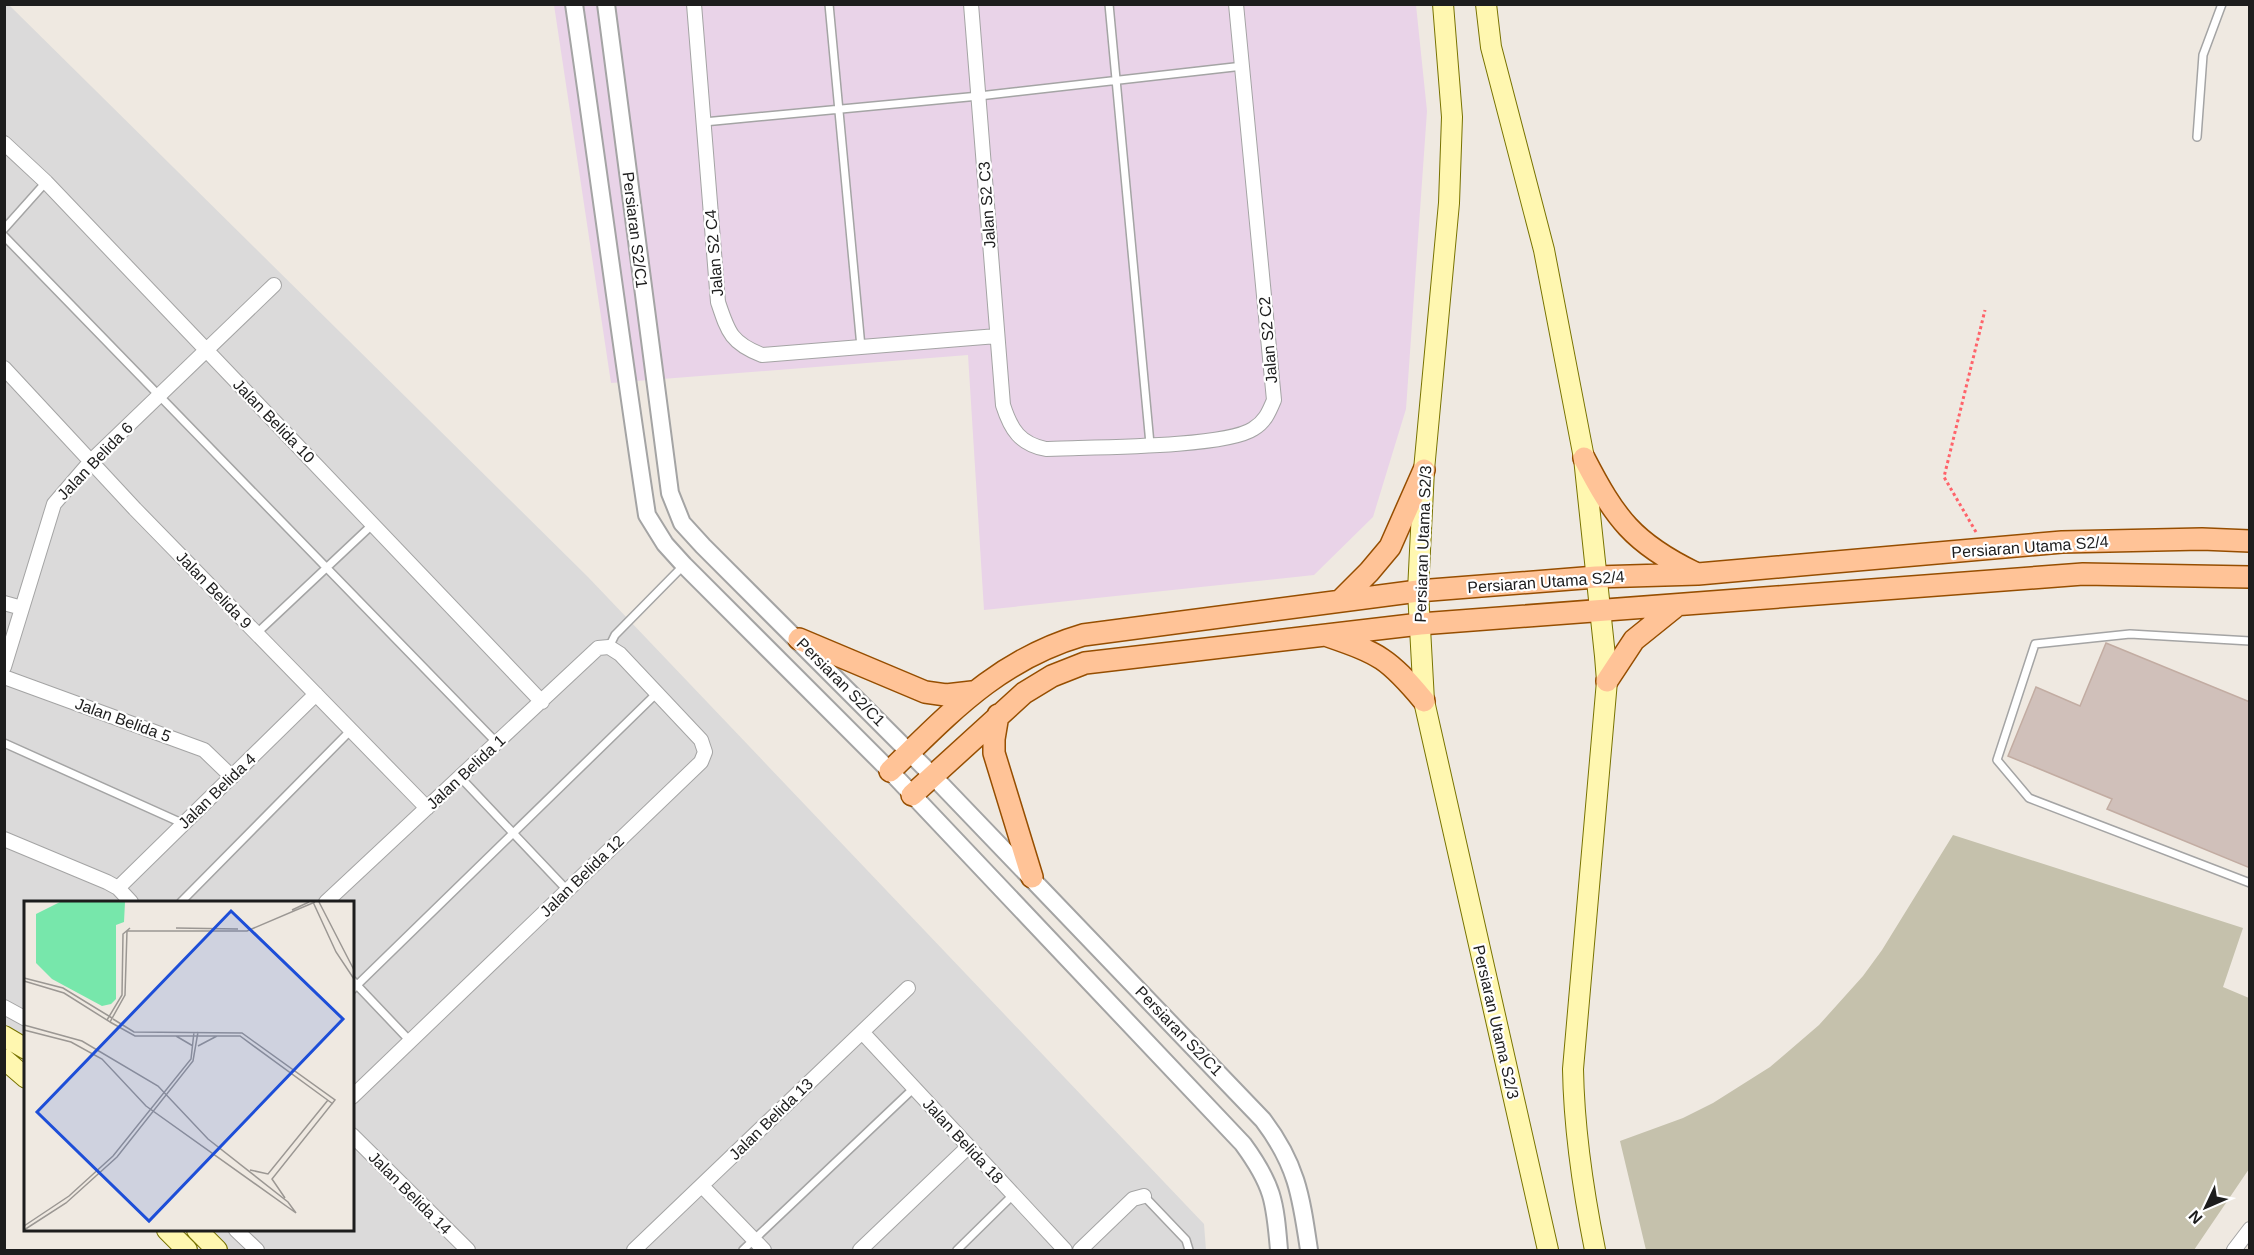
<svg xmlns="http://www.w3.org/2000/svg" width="2254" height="1255" font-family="Arial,sans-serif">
<rect width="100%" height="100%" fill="#efe9e1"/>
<path fill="#dbdada" d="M4,5H9L588,577L1204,1224L1206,1250H223L203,1230H352V902H26L25,1044L5,1030Z"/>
<path fill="#e9d3e8" d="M554,5H1416L1427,111L1406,409L1373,517L1314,575L984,610L968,355L611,383Z"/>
<path fill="#c5c1ac" d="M1953,835L2243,928L2223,987L2249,998V1169L2194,1250H1646L1620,1141L1683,1118L1713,1103L1770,1067L1819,1025L1863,976L1882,950Z"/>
<path fill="#d0c0ba" stroke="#c2aca2" stroke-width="1.5" d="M2106,643L2250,702V868L2107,809L2112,799L2008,756L2036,687L2080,706Z"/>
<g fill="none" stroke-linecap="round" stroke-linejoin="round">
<g stroke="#a4a4a4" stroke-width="10">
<path id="service" d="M829,4L861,347
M1109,4L1150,444
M704,122L979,96L1243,66
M2197,137L2203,55L2222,4
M4,229L46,182
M4,236L497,743
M257,633L373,524
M2250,641L2130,634L2035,644L1997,760L2029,798L2250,883
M609,647L615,635L684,565
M4,743L184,824
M460,777L567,890
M181,902L351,730
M352,980L410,1041
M352,990L657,693
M1144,1196L1186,1240L1189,1250
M743,1250L914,1088
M957,1250L1013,1195"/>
</g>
<g stroke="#a4a4a4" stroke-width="16">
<path id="minor" d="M694,4L718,302C728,332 731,343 762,355L997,336
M971,4L1003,405C1011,430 1020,444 1046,449C1087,447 1224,448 1253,429C1265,422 1269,412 1274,400L1236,4
M4,143L46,182L542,702
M4,368L135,509L427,808
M4,603L22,608
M4,667L54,504L91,461L274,285
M4,677L204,750L232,777
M4,839L107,882L118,888L131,902
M118,888L316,694
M326,902L598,648L609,647L620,654L701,740L705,752L701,762L352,1097
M4,1007L26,1019
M862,1032L1065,1250
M352,1135L468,1250
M702,1186L764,1250
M236,1230L257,1250
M634,1250L908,988
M860,1250L968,1147
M1080,1250L1133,1199L1144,1196
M2234,1250L2250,1229"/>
</g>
<g stroke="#a4a4a4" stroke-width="20">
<path id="tertiary" d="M574,4C599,175 621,345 647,515L665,544L684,565L890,771L1243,1144C1273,1185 1275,1201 1279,1250
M606,4L670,493L682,523L703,546L932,775L1263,1120C1297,1165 1301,1196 1309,1250"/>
</g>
<g stroke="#787300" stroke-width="22">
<path id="secondary" d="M1443,4L1452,117L1449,203L1424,470L1418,591L1424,701L1548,1250
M1486,4L1491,47L1544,250L1584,458L1605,656L1607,681L1573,1069C1574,1131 1583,1190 1595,1250
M4,1036L26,1049
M4,1059L26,1078
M167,1230L187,1250
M197,1230L217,1250"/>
</g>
<g stroke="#964e00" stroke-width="24">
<path id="primary" d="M1584,458C1615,518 1633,543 1695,573
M1341,600L1369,572L1390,547L1424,470
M1328,636C1380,654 1388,658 1424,701
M799,639L925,692L946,695L972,692
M1607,681L1634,640L1675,607
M998,715L994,739V753L1032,877
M890,771C951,712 998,660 1083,635L1418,591L1596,577L1698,574L2062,542L2202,539L2250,541
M912,795L1024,693L1052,676L1085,663L1420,624L2083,574L2250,577"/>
</g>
<path stroke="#ff636a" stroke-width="3" stroke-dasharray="3 3" stroke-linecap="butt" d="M1976,532L1944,477L1985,310"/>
<use href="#service" stroke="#fff" stroke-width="7"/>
<use href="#minor" stroke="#fff" stroke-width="14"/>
<use href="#tertiary" stroke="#fff" stroke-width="16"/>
<use href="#secondary" stroke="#fff7b0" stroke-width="20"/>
<use href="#primary" stroke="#ffc397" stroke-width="21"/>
</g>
<g text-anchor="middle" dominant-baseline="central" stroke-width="4.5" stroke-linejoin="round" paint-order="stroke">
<g font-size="16" fill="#1d1d1d" stroke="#fff">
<text transform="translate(987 205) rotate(-94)">Jalan S2 C3</text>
<text transform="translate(635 230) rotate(83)">Persiaran S2/C1</text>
<text transform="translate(714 253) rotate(-95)">Jalan S2 C4</text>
<text transform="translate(1268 340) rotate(-95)">Jalan S2 C2</text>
<text transform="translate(274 421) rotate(46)">Jalan Belida 10</text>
<text transform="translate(95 461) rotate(-46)">Jalan Belida 6</text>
<text transform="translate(1423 544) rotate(-88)">Persiaran Utama S2/3</text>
<text transform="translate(2030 547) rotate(-4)">Persiaran Utama S2/4</text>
<text transform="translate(1546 582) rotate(-4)">Persiaran Utama S2/4</text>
<text transform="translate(214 590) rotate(46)">Jalan Belida 9</text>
<text transform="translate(841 682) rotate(45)">Persiaran S2/C1</text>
<text transform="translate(123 720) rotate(20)">Jalan Belida 5</text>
<text transform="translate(466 772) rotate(-43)">Jalan Belida 1</text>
<text transform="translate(217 791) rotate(-44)">Jalan Belida 4</text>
<text transform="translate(582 876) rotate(-44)">Jalan Belida 12</text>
<text transform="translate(1496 1022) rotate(77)">Persiaran Utama S2/3</text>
<text transform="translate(1179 1031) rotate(46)">Persiaran S2/C1</text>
<text transform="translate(771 1119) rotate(-44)">Jalan Belida 13</text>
<text transform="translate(963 1141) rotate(47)">Jalan Belida 18</text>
<text transform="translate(410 1193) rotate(45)">Jalan Belida 14</text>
</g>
</g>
<g transform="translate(24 901)">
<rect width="330" height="330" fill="#efe9e1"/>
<path d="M36,1H101L100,21L92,24V98L87,103L78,105L28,78L12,62V13Z" fill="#77e7ab"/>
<path fill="none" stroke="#9b9793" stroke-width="1.5" d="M289,1L312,51L330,78M295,1L330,69M268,9L285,1M152,27L214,28M0,77L39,87L88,117M0,80L40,92L86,121L101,94L103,30H223L291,1M89,118L110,131L218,132L311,199L248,278L261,297M83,119L98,94L99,33L106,27M86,121L111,135H216L309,203M0,124L58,140L134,185L184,238L264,301L272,312L122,205L78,158L47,141L0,129M152,135L169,145M174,145L193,135M226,269L244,273L304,199M0,325L45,295L89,255L167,158L170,131M0,329L42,302L93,256L169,160L174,131"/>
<path fill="#1d4ed8" fill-opacity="0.15" stroke="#1d4ed8" stroke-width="3" d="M207,10L319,118L125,320L13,211Z"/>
<rect width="330" height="330" fill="none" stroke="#1d1d1d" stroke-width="3"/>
</g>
<rect width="2254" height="1255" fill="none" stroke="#1d1d1d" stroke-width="12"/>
<g transform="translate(2206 1207) rotate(226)" stroke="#ffffff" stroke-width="4.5" paint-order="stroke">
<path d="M0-4.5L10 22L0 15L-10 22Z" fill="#1d1d1d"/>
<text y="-9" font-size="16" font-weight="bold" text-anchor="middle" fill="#1d1d1d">N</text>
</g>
</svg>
